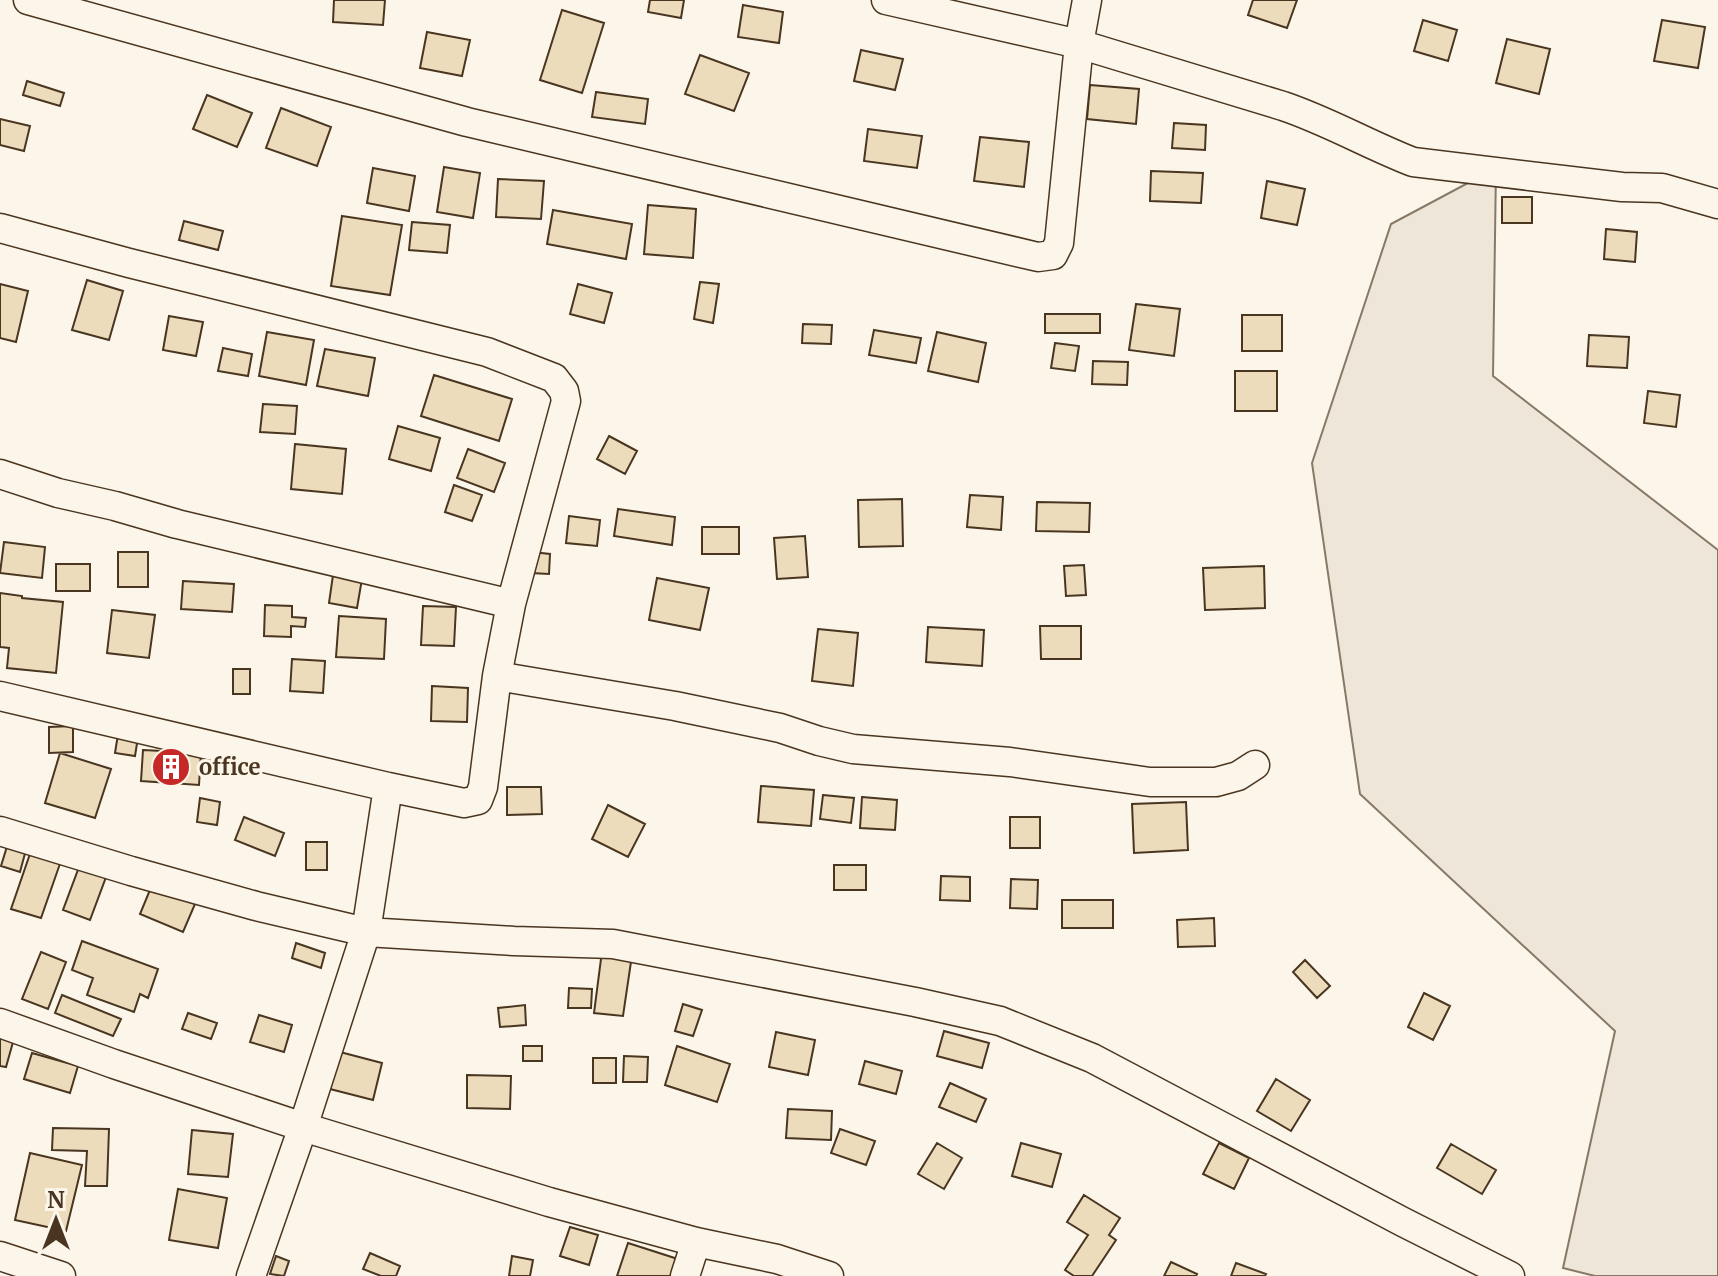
<svg xmlns="http://www.w3.org/2000/svg" width="1718" height="1276" font-family="Merriweather,serif">
<rect width="100%" height="100%" fill="#fbf6e9"/>
<path fill="#ede6d9" stroke="#887966" stroke-width="2" d="M1496,168L1493,376L1718,550V1276H1595L1563,1268L1615,1031L1360,794L1312,463L1391,224Z"/>
<path fill="#ecdcbc" stroke="#4a3520" stroke-width="2" d="M334,0H385L383,25L333,22Z
M650,0H684L681,18L648,12Z
M1253,0H1297L1287,28L1248,15Z
M743,5L783,12L779,43L738,37Z
M562,10L604,23L582,93L540,80Z
M1423,20L1457,30L1448,61L1414,51Z
M1662,20L1705,27L1698,68L1654,61Z
M427,32L470,40L462,76L420,68Z
M1507,39L1550,49L1539,94L1496,83Z
M861,50L903,59L895,90L854,81Z
M700,55L749,73L734,111L685,94Z
M27,81L64,93L60,106L23,95Z
M1090,85L1139,89L1136,124L1087,119Z
M596,92L648,99L645,124L592,117Z
M207,95L252,113L237,147L193,129Z
M281,108L331,127L317,166L266,148Z
M0,119L30,126L24,151L0,145Z
M1174,123L1206,125L1205,150L1172,148Z
M868,129L922,136L917,168L864,161Z
M980,137L1029,142L1024,187L974,181Z
M444,167L480,173L473,218L437,212Z
M373,168L415,176L409,211L367,203Z
M1151,171L1203,173L1201,203L1150,201Z
M498,179L544,181L541,219L496,217Z
M1267,181L1305,189L1297,225L1261,218Z
M1502,197H1532V223H1502Z
M648,205L696,209L693,258L644,254Z
M553,210L632,224L626,259L547,244Z
M342,216L402,225L390,295L331,286Z
M184,221L223,231L218,250L179,240Z
M412,222L450,225L447,253L409,250Z
M1606,229L1637,232L1635,262L1604,259Z
M87,280L123,291L109,340L72,330Z
M700,282L719,284L713,323L694,319Z
M0,284L28,291L16,342L0,338Z
M578,284L612,293L604,323L570,314Z
M1136,304L1180,309L1174,356L1129,350Z
M1045,314H1100V333H1045Z
M1242,315H1282V351H1242Z
M169,316L203,322L196,356L163,350Z
M803,324L832,325L831,344L802,343Z
M874,330L921,338L916,363L869,355Z
M267,332L314,340L306,385L259,376Z
M937,332L986,343L978,382L928,371Z
M1589,335L1629,337L1627,368L1587,366Z
M1055,343L1079,346L1075,371L1051,368Z
M223,348L252,354L248,376L218,371Z
M325,349L375,358L368,396L317,386Z
M1093,361L1128,362L1127,385L1092,384Z
M1235,371H1277V411H1235Z
M434,375L512,399L499,441L421,416Z
M1648,391L1680,395L1676,427L1644,423Z
M263,404L297,406L295,434L260,432Z
M398,426L440,438L431,471L389,459Z
M609,436L637,451L625,474L597,459Z
M295,444L346,449L342,494L291,489Z
M468,449L505,463L494,492L457,478Z
M454,485L482,495L472,521L445,512Z
M970,495L1003,497L1001,530L967,527Z
M902,499L903,546L859,547L858,500Z
M1037,502L1090,503L1089,532L1036,531Z
M618,509L675,517L672,545L614,536Z
M569,516L600,520L597,546L566,543Z
M702,527H739V554H702Z
M805,536L808,577L777,579L774,538Z
M4,542L45,547L42,578L0,573Z
M118,552H148V587H118Z
M532,552L550,554L549,574L531,573Z
M56,564H90V591H56Z
M1084,565L1086,595L1066,596L1064,566Z
M1264,566L1265,608L1205,610L1203,568Z
M334,568L363,573L357,608L329,603Z
M657,578L709,588L700,630L649,620Z
M183,581L234,584L232,612L181,609Z
M0,593L22,596V598L63,602L56,673L7,668L9,648L0,647Z
M265,605L292,606V617L306,618L305,627L291,626V637L264,636Z
M423,606L456,607L454,646L421,645Z
M112,610L155,615L149,658L107,653Z
M339,616L386,619L384,659L336,657Z
M1040,626H1081V659H1041Z
M928,627L984,630L982,666L926,662Z
M818,629L858,633L853,686L812,681Z
M292,659L325,661L323,693L290,691Z
M233,669H250V694H233Z
M432,686L468,688L467,722L431,721Z
M73,726V752L49,753V727Z
M119,728L139,731L135,756L115,753Z
M143,750L201,753L199,785L141,781Z
M60,753L111,769L95,818L45,803Z
M761,786L814,790L811,826L758,822Z
M507,787H541L542,814L507,815Z
M823,795L854,798L851,823L820,819Z
M862,797L897,800L895,830L860,828Z
M200,798L220,802L217,825L197,822Z
M1186,802L1188,850L1134,853L1132,804Z
M608,805L645,824L628,857L592,839Z
M244,817L284,833L275,856L235,840Z
M1010,817H1040V848H1010Z
M9,840L27,846L20,872L1,866Z
M306,842H327V870H306Z
M32,848L62,858L41,918L11,909Z
M82,859L109,869L90,920L63,910Z
M834,865H866V890H834Z
M941,876L970,877V901L940,900Z
M1011,879L1038,880L1037,909L1010,908Z
M152,885L195,904L183,932L140,914Z
M1062,900H1113V928H1062Z
M1214,918L1215,946L1178,947L1177,920Z
M82,941L158,969L148,998L140,994L134,1012L87,995L93,978L72,970Z
M296,943L325,953L321,968L292,958Z
M602,951L632,955L623,1016L594,1013Z
M41,952L66,962L48,1009L22,999Z
M1305,960L1330,986L1317,998L1293,972Z
M569,988L592,989L591,1008H568Z
M1424,993L1450,1006L1433,1040L1408,1027Z
M62,995L121,1019L113,1036L55,1013Z
M683,1004L702,1010L693,1036L675,1031Z
M525,1005L526,1025L500,1027L498,1008Z
M188,1013L217,1023L211,1039L182,1029Z
M259,1015L292,1025L284,1052L250,1042Z
M0,1031L15,1035L6,1067L0,1066Z
M944,1031L989,1043L982,1068L937,1056Z
M776,1032L815,1040L808,1075L769,1067Z
M523,1046H542V1061H523Z
M677,1046L730,1064L717,1102L665,1085Z
M340,1052L382,1063L373,1100L330,1089Z
M32,1053L78,1066L70,1093L24,1079Z
M624,1056L648,1057L647,1082H623Z
M593,1058H616V1083H593Z
M865,1061L902,1071L896,1094L859,1084Z
M467,1075L511,1076L510,1109L467,1108Z
M1276,1079L1310,1100L1291,1131L1257,1111Z
M950,1083L986,1099L976,1122L939,1107Z
M788,1109L832,1111L831,1140L786,1138Z
M53,1128L109,1129L107,1186H85L87,1151L52,1150Z
M840,1129L875,1141L866,1165L831,1153Z
M192,1130L233,1134L228,1177L188,1174Z
M937,1143L962,1158L944,1189L918,1174Z
M1021,1143L1061,1154L1052,1187L1012,1176Z
M1219,1143L1249,1158L1234,1189L1203,1174Z
M1451,1144L1496,1170L1482,1194L1437,1168Z
M30,1153L82,1165L66,1231L15,1220Z
M178,1189L227,1198L218,1248L169,1240Z
M1084,1195L1120,1218L1109,1235L1116,1240L1092,1276H1074L1065,1270L1088,1235L1067,1222Z
M570,1227L598,1235L589,1265L560,1256Z
M628,1243L684,1261L679,1276H617Z
M370,1253L400,1266L396,1276H381L363,1269Z
M276,1256L289,1261L284,1276L270,1274Z
M512,1256L533,1260L530,1276H509Z
M1171,1262L1197,1274L1196,1276H1164Z
M1236,1263L1266,1274L1265,1276H1231Z"/>
<g fill="none" stroke-linecap="round" stroke-linejoin="round">
<g stroke="#4a3520" stroke-width="31">
<path id="street" d="M28,0L467,122L1038,257L1053,255L1059,243L1079,44L1087,0
M886,0L1079,44L1283,106C1328,121 1369,145 1413,162L1622,187L1662,188L1718,204
M0,228L129,263L487,352L554,378L564,391L566,401L511,604L497,676L483,787L478,800L464,803L388,787L0,696
M0,474L58,493L115,506L177,524L511,604
M497,676L675,706L780,728L819,741L853,749L1010,762L1150,782H1216L1238,776L1255,765
M0,831L131,871L256,906L366,932L514,941L613,944L915,1002L1000,1021L1092,1058L1403,1222L1510,1276
M0,1023L114,1064L303,1127L549,1202L696,1242L777,1259L829,1276
M0,1256L61,1276
M251,1276L303,1127L366,932L388,787
M685,1276L696,1242"/>
</g>
<use href="#street" stroke="#fbf6e9" stroke-width="28"/>
</g>
<defs>
<g id="building-disc" transform="scale(2)"><circle r="9.5" fill="#c62828" stroke="#fbf6e9"/><path d="M-4-6H4V6H1V3H-1V6H-4ZM-2.5-4.3h1.7v1.8h-1.7ZM.8-4.3h1.7v1.8H.8ZM-2.5-1h1.7V.8h-1.7ZM.8-1h1.7V.8H.8Z" fill="#fff"/></g>
</defs>
<g fill-rule="evenodd">
<use href="#building-disc" x="171" y="767"/>
</g>
<g text-anchor="middle" dominant-baseline="central" stroke-width="6" stroke-linejoin="round" paint-order="stroke">
<g font-size="22" font-weight="bold" fill="#4a3520" stroke="#fbf6e9" text-anchor="start">
<text x="199" y="767">office</text>
</g>
</g>
<g transform="translate(56 1220)" stroke="#fbf6e9" stroke-width="6" paint-order="stroke">
<path d="M0-6L14 30L0 20L-14 30Z" fill="#4a3520"/>
<text y="-12" font-size="22" font-weight="bold" text-anchor="middle" fill="#4a3520">N</text>
</g>
</svg>
